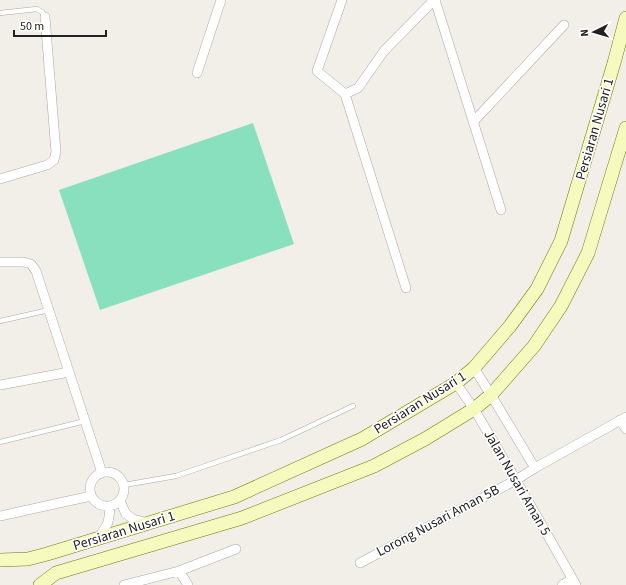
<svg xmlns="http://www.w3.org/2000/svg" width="626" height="585" font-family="'Source Sans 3',sans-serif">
<rect width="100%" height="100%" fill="#f2efe9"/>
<path fill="#88e0be" d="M253,123L294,244L100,310L59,190Z"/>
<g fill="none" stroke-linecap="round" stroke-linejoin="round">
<g stroke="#a9a9a9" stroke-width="5.5">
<path id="lane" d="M0,13L37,9L42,12L45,17
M0,321L49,310
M0,442L85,421
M124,485L176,476L281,440L353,406"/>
</g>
<g stroke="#a9a9a9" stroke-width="10">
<path id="street" d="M342,0L317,71L345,94L406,288
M435,0L501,210
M197,73L221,0
M345,94L358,88L384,51L434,0
M473,122L564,25
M0,179L47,165L54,160L56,152L45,17
M0,262H23L31,264L36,271L102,473
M474,368L491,395L535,468
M456,383L474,409L516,480L576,585
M0,385L69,372
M620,420L626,429
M90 489a17 17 0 1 1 34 0a17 17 0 1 1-34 0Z
M120,501L126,514L133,519L148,523
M0,516L91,496
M97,539C108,525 109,524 110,506
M360,563L516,480L535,468L626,417
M179,571L188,585
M124,585L179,571L236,549
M562,585L572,579"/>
</g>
<g stroke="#707d05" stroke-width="14">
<path id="secondary" d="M0,560L28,559L47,554L234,497L362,439L456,383L474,368L510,326L537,289L561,241L614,63L626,18
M40,585L56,573L242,518L374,466L425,439L474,409L491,395L534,346L561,306L588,253L626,128"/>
</g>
<use href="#lane" stroke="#fff" stroke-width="4.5"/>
<use href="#street" stroke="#fff" stroke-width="9"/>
<use href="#secondary" stroke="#f7fabf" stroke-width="13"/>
</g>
<g text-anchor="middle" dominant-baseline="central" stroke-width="3.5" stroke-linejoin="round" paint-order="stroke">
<g font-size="14" fill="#222" stroke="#fff">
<text transform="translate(595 129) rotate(-74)">Persiaran Nusari 1</text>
<text transform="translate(420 403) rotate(-32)">Persiaran Nusari 1</text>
<text transform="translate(517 483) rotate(60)">Jalan Nusari Aman 5</text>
<text transform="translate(438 521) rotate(-28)">Lorong Nusari Aman 5B</text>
<text transform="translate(124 531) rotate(-17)">Persiaran Nusari 1</text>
</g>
</g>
<g transform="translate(594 32) rotate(265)" stroke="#ffffff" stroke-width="3" paint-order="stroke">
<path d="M0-3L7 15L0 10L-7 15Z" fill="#222222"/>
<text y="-6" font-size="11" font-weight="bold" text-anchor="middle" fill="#222222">N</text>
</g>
<path d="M14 30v6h92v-6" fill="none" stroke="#222222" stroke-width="2"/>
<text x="20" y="30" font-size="12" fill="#222222" stroke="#ffffff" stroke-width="3" paint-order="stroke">50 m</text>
</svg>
